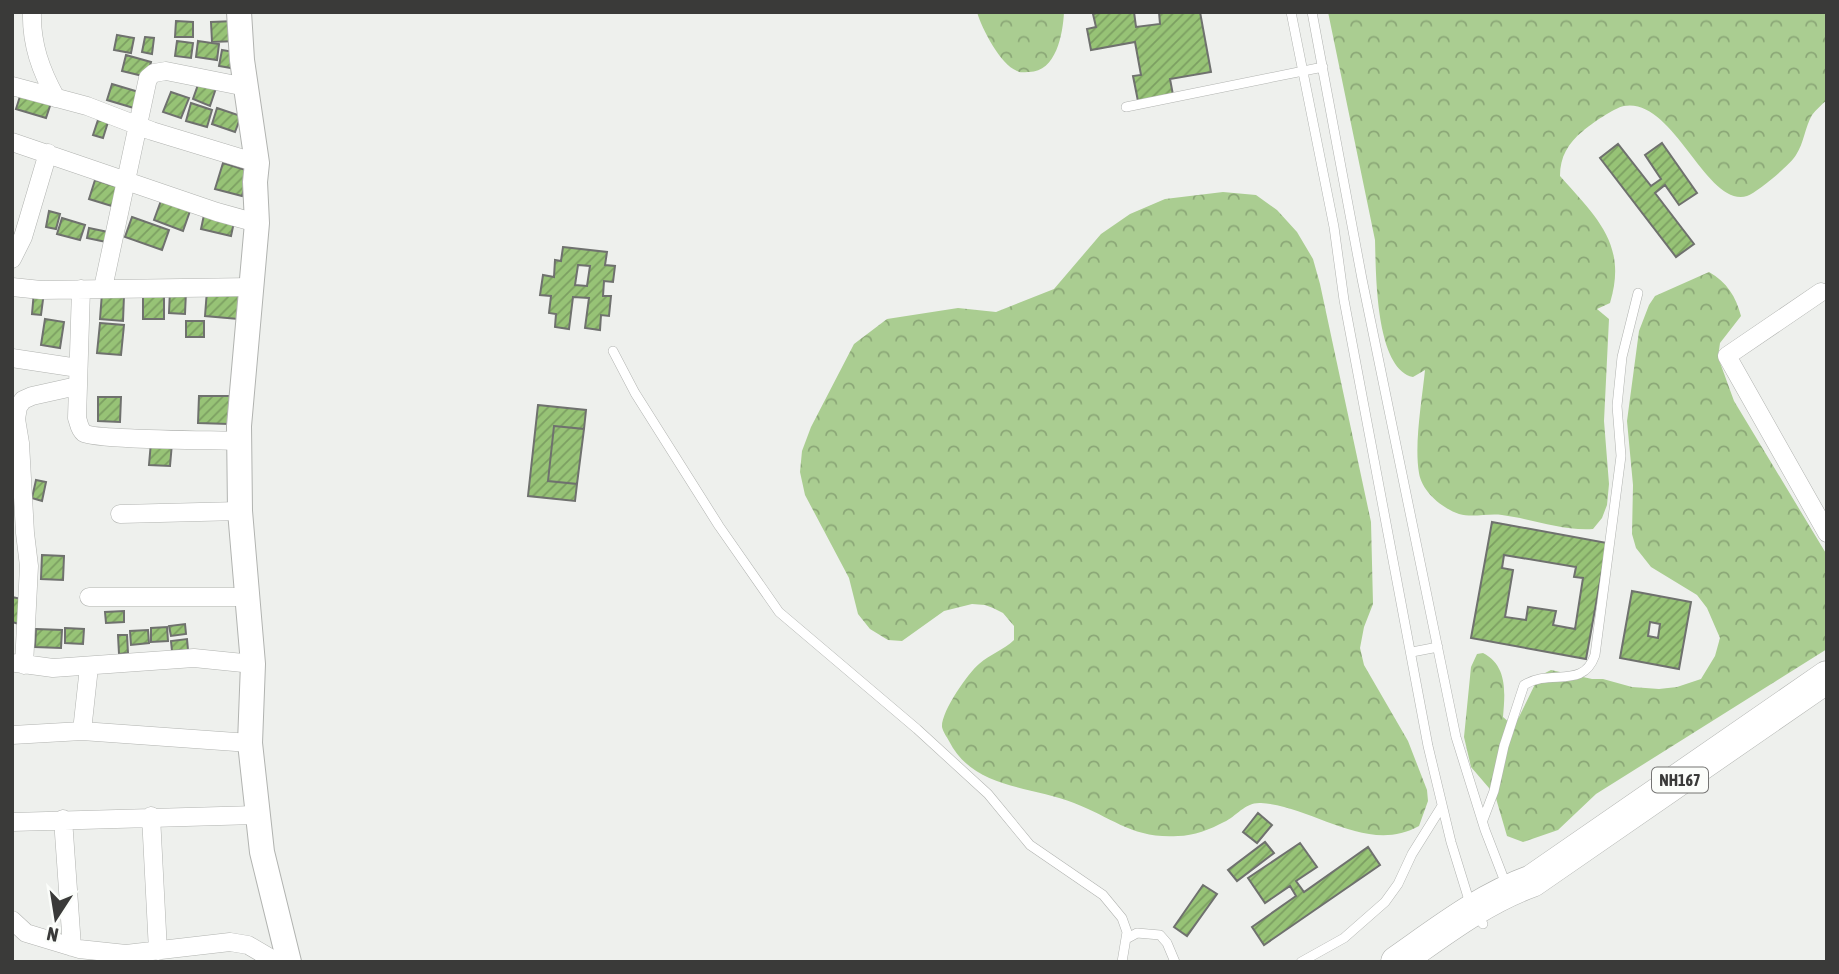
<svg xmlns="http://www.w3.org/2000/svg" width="1839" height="974" font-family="'Asap Condensed',sans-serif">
<defs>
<pattern id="forest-crowns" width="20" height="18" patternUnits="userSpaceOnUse" patternTransform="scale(1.75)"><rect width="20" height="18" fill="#aacd91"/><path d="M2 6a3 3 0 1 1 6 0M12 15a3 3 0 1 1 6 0" fill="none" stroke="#8ba777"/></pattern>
<pattern id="building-hatch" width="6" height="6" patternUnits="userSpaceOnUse" patternTransform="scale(1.75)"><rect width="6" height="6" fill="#97c376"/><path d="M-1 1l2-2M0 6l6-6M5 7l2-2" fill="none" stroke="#7c9f62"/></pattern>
</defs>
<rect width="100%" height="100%" fill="#eef0ed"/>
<path fill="url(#forest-crowns)" d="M977,12H1064C1063,34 1056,73 1028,72C1024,72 1020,73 1017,71C1000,64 982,29 977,12Z
M1328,12H1827V100C1822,104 1816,110 1812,115C1805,127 1804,143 1796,155C1790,165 1758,192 1747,196C1706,208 1674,97 1624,106C1614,108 1591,124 1583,131C1568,143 1560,157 1560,176C1596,217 1628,244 1610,303L1597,309L1609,319L1604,421L1609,484L1607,505L1602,518L1593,529C1562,531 1533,519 1502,515C1488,513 1473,518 1459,514C1442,508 1422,492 1419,473C1414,444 1422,400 1425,370L1413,377C1375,369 1376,271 1375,240Z
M1223,192L1256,195L1277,210L1297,232L1313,259L1320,284L1371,522L1373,604L1364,627L1360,648L1364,665L1408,741L1427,790L1428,801L1419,826C1367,855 1313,806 1261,803C1245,802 1237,816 1224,822C1211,829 1193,836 1178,836C1133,839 1113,818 1074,803C1031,786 973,789 949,741C947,737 943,732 942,727C941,712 968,673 979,664C990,654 1004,650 1014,640V626L1003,613L993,608L985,605L972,604L944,611L902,641L888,640L870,629L858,614L849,578L805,495L800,472L802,451L811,427L854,344L887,319L958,308L996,312L1054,289L1101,234L1130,214L1165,199Z
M1709,272C1727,282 1736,297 1741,316L1720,343L1718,357L1734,401L1827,555V649L1596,794L1558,830L1523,842L1507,836L1495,795L1471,767L1464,737L1471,667L1477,654L1483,653C1508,666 1505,693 1503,717L1510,723L1515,722L1519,717L1539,676L1551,670L1592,679H1603L1632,687L1659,689L1677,687L1701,679L1715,656L1720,638L1707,608L1697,595L1651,567L1636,548L1632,534L1633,485L1627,421L1639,331L1649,305L1655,296Z"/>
<path fill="url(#building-hatch)" stroke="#6f716e" stroke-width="2" fill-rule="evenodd" d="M1101,12H1134L1136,27L1160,24L1159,12H1200L1211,72L1170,79L1173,95L1138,101L1133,76L1141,75L1135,42L1091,50L1087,29L1096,27L1093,14Z
M176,21L193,22V37H175Z
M235,21L236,41L212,42L211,22Z
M117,35L134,38L131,53L114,50Z
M145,37L154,38L152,54L142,52Z
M177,41L193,43L191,58L175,56Z
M198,41L219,44L217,60L196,57Z
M222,50L234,52L231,68L219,66Z
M126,55L151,62L147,77L122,71Z
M200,79L217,85L210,106L193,99Z
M112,84L142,93L137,109L107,100Z
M22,90L52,100L46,118L16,109Z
M171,92L189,98L181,118L163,112Z
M191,103L212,110L207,127L186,121Z
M217,108L241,116L235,132L212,124Z
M98,120L108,122L103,138L93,135Z
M1662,143L1697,193L1679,205L1665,185L1655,193L1694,244L1676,257L1600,158L1618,144L1651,186L1661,179L1645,155Z
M223,163L249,171L242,196L215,189Z
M95,180L121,188L115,207L89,199Z
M162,198L191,208L183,231L154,220Z
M49,211L60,214L56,229L46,227Z
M204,215L234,222L231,236L201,229Z
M132,217L169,230L162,250L125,237Z
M62,218L85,225L80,240L57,234Z
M89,228L113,233L111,243L87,238Z
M563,247L607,252L605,265L615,266L613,282L604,281L603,296H611L609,316L601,315L600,330L585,328L589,298L573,297L569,329L555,327L556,314L549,313L551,296L540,295L543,275L554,277L555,260L561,261ZM578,265L590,266L587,286L575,285Z
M170,290L186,291L185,314L169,313Z
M207,290L241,293L238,319L205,316Z
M34,291L44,292L41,315L32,314Z
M143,292H164V319H143Z
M102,293L124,295L123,321L100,319Z
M45,319L64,322L60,348L41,345Z
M186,321H204V337H186Z
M100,323L124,325L121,355L97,353Z
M199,396H230L229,424L198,423Z
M98,397H121L120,422L98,421Z
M538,405L586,410L584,429L554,426L548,481L577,484L575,501L528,496Z
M554,426L584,429L577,484L548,481Z
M151,442L172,443L170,466L149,465Z
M36,480L46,482L42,501L32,498Z
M1492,522L1607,543L1586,659L1471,638ZM1504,555L1576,567L1574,577L1583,578L1575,629L1553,625L1556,611L1528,607L1526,620L1505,617L1513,570L1502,568Z
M42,555L64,556L63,580L41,579Z
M1632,591L1691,602L1679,669L1620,658ZM1650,622L1660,624L1658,638L1648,636Z
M12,597L26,600L19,624L12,622Z
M124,611V622L106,623L105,612Z
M185,624L186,634L171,636L169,626Z
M167,627L168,641L151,642V628Z
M65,628L84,629L83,644L65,643Z
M36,629L62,630L61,648L35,647Z
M148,630L149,643L131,645L130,631Z
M118,635H127L128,653L119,654Z
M187,639L188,650L172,651L171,641Z
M1258,813L1272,825L1257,843L1243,832Z
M1265,842L1274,853L1237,881L1228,870Z
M1300,843L1317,867L1296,881L1304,892L1368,847L1380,865L1264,945L1252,927L1296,896L1290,886L1265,903L1248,878Z
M1203,885L1217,894L1187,936L1174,927Z"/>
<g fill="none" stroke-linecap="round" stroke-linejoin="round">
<g stroke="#b1b3b0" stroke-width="10">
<path id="lane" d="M1291,12L1334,227L1344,300L1428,746L1451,842L1472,910L1483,924
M1312,12L1362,279L1456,737L1485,830L1507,887
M1126,107L1323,67
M613,351L635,393L719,526L779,612L917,729L988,794L1030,845L1103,895L1122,918L1127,932L1122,962
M1412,652L1438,647
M1483,820L1494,791L1504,746L1524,685C1551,668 1583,690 1595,655L1621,456L1617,406L1622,357L1638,293
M1126,939L1137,933L1160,935L1167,943L1175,962
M1301,962L1344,938L1385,902L1398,884L1412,854L1442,806"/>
</g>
<g stroke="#b1b3b0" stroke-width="19">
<path id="street" d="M32,12C31,44 41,71 56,98
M12,86L87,106L152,131L257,163
M12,142L217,212L257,223
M12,259L23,237L48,153
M12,287L41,290L252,287
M103,288L148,78L154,73L166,71L246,87
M81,289L77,418C79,423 79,429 84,433C95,440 216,440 239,441
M1821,292L1727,356L1827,533
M12,358L78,368
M120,514L240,511
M89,597H247
M16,663L53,668L194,658L253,664
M24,665L29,566L25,533L20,443L16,419L18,407L23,400L32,396L77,386
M82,731L89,667
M12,735L82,731L250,743
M151,816L158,951
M63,819L72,947
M12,822L257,815
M12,920L26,933L79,949L126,954L230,942L248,945L277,962"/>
</g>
<g stroke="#b1b3b0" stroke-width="26">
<path id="secondary" d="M239,12L242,60L257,163L255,182L257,223L239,426L240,511L253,664L250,743L262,852L289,962"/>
</g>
<g stroke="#b1b3b0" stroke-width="33">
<path id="highway" d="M1397,962C1440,932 1482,899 1532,881L1827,677"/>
</g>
<use href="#lane" stroke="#fff" stroke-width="9"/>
<use href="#street" stroke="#fff" stroke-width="18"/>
<use href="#secondary" stroke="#fff" stroke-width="24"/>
<use href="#highway" stroke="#fff" stroke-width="32"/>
</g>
<g text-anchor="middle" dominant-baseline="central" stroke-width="7" stroke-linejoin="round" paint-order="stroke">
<rect fill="#fbfdfa" stroke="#747473" stroke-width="2" x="1652" y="767.5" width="56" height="25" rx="5"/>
<g font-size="16" font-weight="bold" fill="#3a3a39">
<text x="1680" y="780">NH167</text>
</g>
</g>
<rect width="1839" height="974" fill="none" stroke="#3a3a39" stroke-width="28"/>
<g transform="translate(56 918) rotate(192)" stroke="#fbfdfa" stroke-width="5" paint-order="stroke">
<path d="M0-5L12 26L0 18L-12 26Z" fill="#3a3a39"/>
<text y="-10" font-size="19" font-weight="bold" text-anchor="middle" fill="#3a3a39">N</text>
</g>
</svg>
